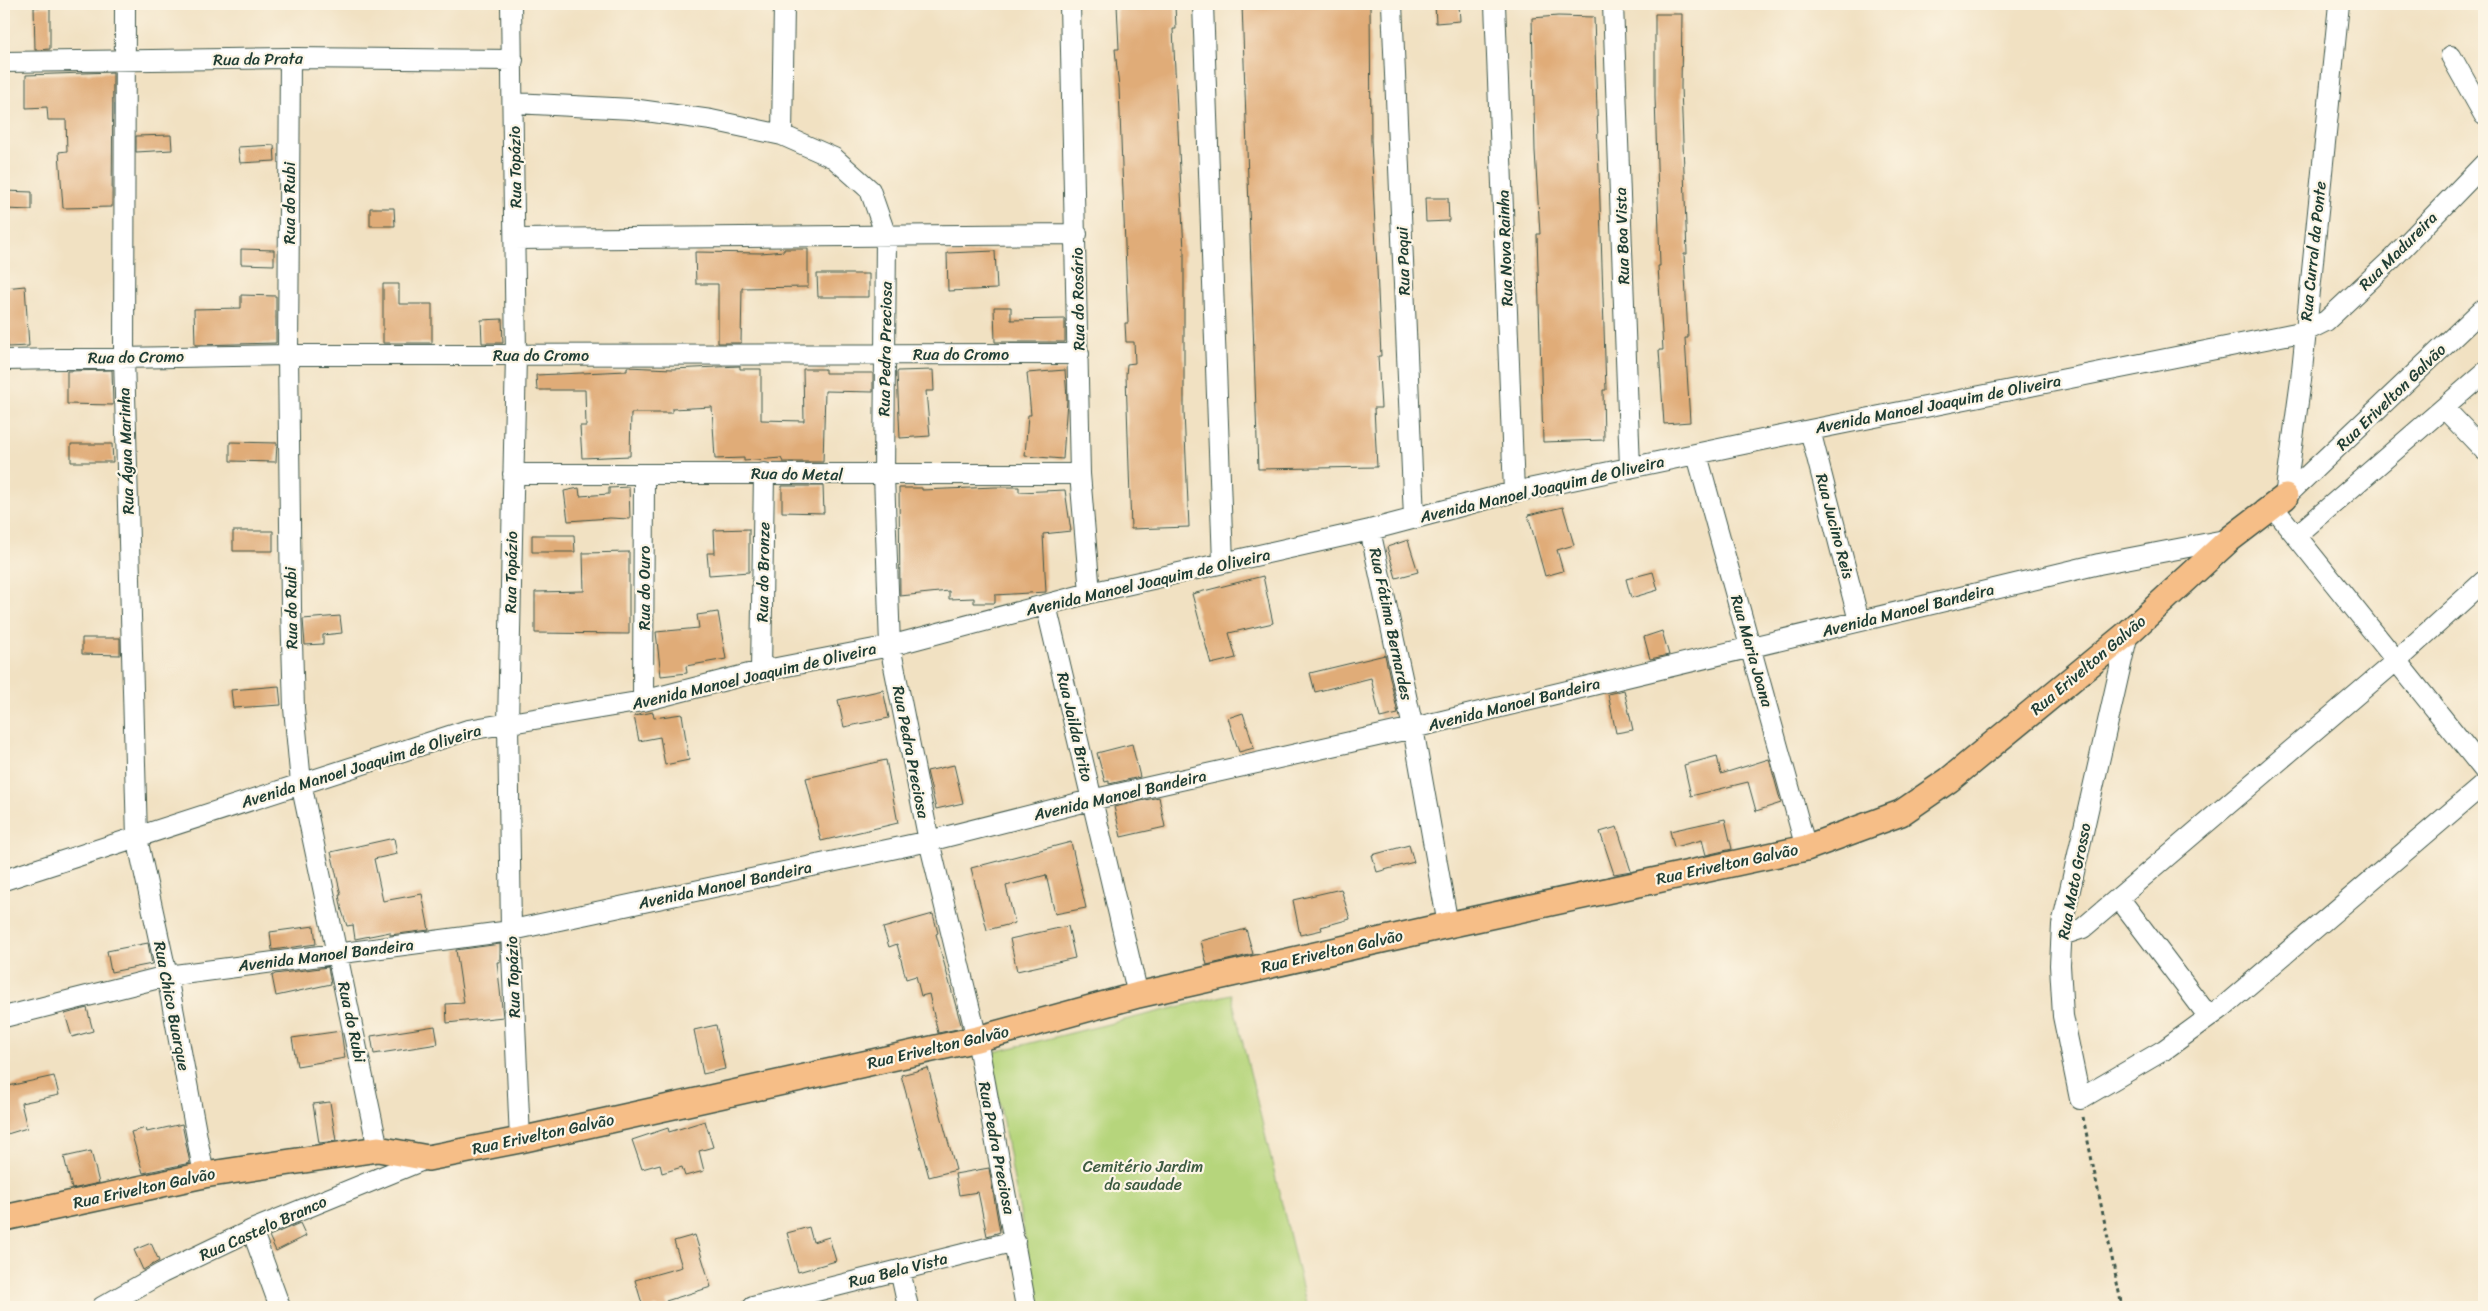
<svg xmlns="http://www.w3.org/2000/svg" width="2488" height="1311" font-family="Sriracha,sans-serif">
<rect width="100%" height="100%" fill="#fcf5e5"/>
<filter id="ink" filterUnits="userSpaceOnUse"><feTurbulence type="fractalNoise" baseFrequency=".02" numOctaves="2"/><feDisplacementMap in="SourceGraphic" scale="10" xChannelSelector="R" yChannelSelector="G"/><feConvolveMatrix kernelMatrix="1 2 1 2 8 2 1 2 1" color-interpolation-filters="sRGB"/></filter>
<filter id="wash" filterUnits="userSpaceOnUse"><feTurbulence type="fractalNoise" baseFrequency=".0096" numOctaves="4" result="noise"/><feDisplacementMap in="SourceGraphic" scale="20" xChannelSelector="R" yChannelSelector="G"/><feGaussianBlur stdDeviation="1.12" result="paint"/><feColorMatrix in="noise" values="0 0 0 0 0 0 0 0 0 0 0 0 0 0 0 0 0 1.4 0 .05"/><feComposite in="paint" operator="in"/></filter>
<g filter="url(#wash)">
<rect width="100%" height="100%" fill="#f1e1c2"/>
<path fill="#b6d57c" stroke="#6a8958" d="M1231,994L1307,1307H1038L990,1053Z"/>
<g id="blocks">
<path fill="#e0ac78" d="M1117,4H1175L1176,29H1173L1184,251V412L1189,527L1131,529L1126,375L1127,364L1135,363L1134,342H1126L1125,323H1128L1119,88L1115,49H1119Z
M1242,4H1370L1371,140L1381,356H1378L1381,408H1374L1377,467L1258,469Z
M1435,4H1459L1460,21L1436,23Z
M34,7H50V49L35,50Z
M1655,14H1682L1681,87L1687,254H1684L1688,338H1685L1690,422L1664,424L1659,350H1663L1658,266H1660L1655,97Z
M1558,16L1594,17L1606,390H1603L1604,440L1543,442L1537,234H1540L1535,151L1532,18Z
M113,72L112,207L63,208L59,152L67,151L66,120H48L47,107L26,108V75Z
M171,135L172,150L136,152V136Z
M274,145L275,161L240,163L238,147Z
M4,191L32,192V210L4,209Z
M1425,198H1448L1449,221L1426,222Z
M370,208H394L395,226H370Z
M241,249L274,250V265L241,264Z
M784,249H808V287L742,288L741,343H718V284H696L695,252L761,253L784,251Z
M995,251L997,289L948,291L947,253Z
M817,274H869V297H818Z
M383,284H399V304H432V343H383Z
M25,286L29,346L8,347L4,288Z
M241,295L276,296V343L195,345L194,309L241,308Z
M994,307H1011V320L1065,319V342H995Z
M502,319L503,343H482L481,320Z
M740,366V369H761V420L804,421L803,369H825V373H873V392L825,391L823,462H783L781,458L744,461V458L715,459L712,407L672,409V413H631L630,456L582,458L580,426H586L585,390H537L536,375L627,371V367L672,369Z
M112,370L113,405L67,404V371Z
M933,370L934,391H926L930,436L900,438L897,373L898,371Z
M1065,370L1067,400L1063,459L1025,456L1028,415H1031L1027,373Z
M230,442L277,443L276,462L230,461Z
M71,444H112L113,462H71Z
M782,486H823L824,513L782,512Z
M629,487L630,519L610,518L568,521L564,491L579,488L580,496L609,494V488Z
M995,487H1019V492L1065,490L1071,531L1043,534L1046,592L995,595V603H974V598L949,599V591L900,596L899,488H922V490Z
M1563,507L1574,545L1557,550L1563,571L1545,576L1528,515Z
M749,529V572L709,575L707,553H715L714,530Z
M233,531H273V551H233Z
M532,535H574L575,552H532Z
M1408,540L1418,572L1396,578L1387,547Z
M629,552V634L535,633V592L584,591L583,553Z
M1653,572L1658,590L1631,598L1626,579Z
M1263,576L1273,623L1229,633L1236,658L1211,664L1192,594Z
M718,612L726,659L686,666L687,673L661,676L656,632L699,628L697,615Z
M340,616L342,633L323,635V644L305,645L303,619Z
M1662,631L1669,655L1650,659L1644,637Z
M82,638H120V655L82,654Z
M1385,655L1398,714L1380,718L1371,678L1315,692L1310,673Z
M279,686L281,705L233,708L231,690Z
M883,690L889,718L844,727L838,700Z
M1624,690L1633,730L1616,733L1608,694Z
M653,712L654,718L682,714L689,760L665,765L660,737L639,741L634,716Z
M1243,713L1254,748L1239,752L1228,718Z
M1132,744L1140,777L1109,784V781L1105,782L1097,753Z
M1717,756L1721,774L1769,759L1781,803L1756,811L1748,782L1691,796L1684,765Z
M886,760L898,823L821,841L806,778Z
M954,765L963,803L936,809L927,771Z
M1159,797L1165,827L1121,837L1114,807Z
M1725,819L1732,849L1706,855L1702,840L1674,847L1670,831Z
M1617,827L1631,871L1614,874L1600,832Z
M394,838L397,854L374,859L383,901L422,894L429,930L390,935V932L355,939L353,925L347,926L342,911L339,895H341L331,852Z
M1071,842L1086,908L1055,914L1046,875L1006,886L1015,923L987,930L971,868Z
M1409,845L1414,862L1377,872L1372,855Z
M1341,889L1350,919L1321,927L1322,930L1300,935L1293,900Z
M933,914L938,933L936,934L962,1028L938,1033L929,994L921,996L916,976L906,979L897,944L889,947L883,928Z
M314,926L316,944L272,950L270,932Z
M1068,926L1075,958L1017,971L1010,939Z
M1246,929L1253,954L1207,965L1201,941Z
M148,943L152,964L111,972L107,951Z
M500,944V962H497L503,1017L447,1023L446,1004L464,1003L456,950Z
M328,967L331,984L276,996L272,976L275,974Z
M87,1008L93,1031L72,1037L65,1014Z
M716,1025L725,1069L703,1074L694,1030Z
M435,1026L438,1044L374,1054L371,1036Z
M341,1031L345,1058L297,1066L292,1038Z
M928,1068L956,1170L929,1177L901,1075Z
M54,1076L59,1095L21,1103L27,1128L4,1135V1087Z
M330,1102L336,1141L319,1143L313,1104Z
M705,1121L713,1147L699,1151L704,1171L685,1176L682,1167L662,1173L660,1164L642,1169L632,1140L668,1128L669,1132Z
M182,1124L190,1163L143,1173L131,1132L146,1128L147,1132Z
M91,1151L99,1183L72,1189L64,1157Z
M989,1168L1000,1232L987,1236L978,1192L959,1195L955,1174Z
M300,1223L306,1236L276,1251L269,1236Z
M809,1227L813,1242L829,1237L836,1261L798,1272L787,1233Z
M695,1235L711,1287L666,1301L668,1307H643L635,1280L682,1267L674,1241Z
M151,1243L159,1261L143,1270L134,1250Z"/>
</g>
</g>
<g filter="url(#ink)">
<use href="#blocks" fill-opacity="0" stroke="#3e5649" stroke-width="1"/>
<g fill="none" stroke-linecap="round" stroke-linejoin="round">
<g stroke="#3e5649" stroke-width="22">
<path id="minor" d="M125,4L124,357L137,838L167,976L204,1175
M511,4L516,355L508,724L511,930L520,1140
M1070,4L1080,474L1090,593
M1203,4L1223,563
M1392,4L1414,518
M1495,4L1514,492
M1613,4L1630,468
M2451,56L2484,115
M290,58L288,355L291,608L294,708L301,783L378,1149
M4,62L290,58L513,60
M514,103L632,109L711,120L782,135L834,158L870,190L886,236L884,475L890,646L929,841L977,1039L1026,1307
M782,135L784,4
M516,239L1077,234
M4,360L288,355L1079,354
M2444,408L2484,450
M1810,430L1859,621
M1697,455L1806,848
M513,474H1080
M2285,497L2301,380L2339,4
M2285,497L2484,308
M2273,507L2484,770
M1370,530L1413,728L1448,925
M2296,536L2484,373
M1046,605L1138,995
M2128,633L2062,925L2060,965L2063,1016L2080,1099L2164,1050L2223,1007L2484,784
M761,671L764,473
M643,701L644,474
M4,880L468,730L643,701L761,671L890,646L1090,593L1370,530L1514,492L1810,430L2306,331L2326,321L2391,260L2484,164
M2119,898L2209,1017
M2062,935L2083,928L2396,661L2484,581
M4,1017L167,976L503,932L929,841L1091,800L1413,728L2099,564L2230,539
M252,1230L280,1307
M900,1270L908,1307
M102,1307L162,1273L252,1230L428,1158
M753,1307L1015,1241"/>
</g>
<g stroke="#3e5649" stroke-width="28">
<path id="major" d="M4,1218L204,1175L378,1149L428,1158L520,1140L977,1039L1138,995L1448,925L1806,848L1901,813L1949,780L2128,633L2230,539L2285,497"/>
</g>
<path stroke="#3e5649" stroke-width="3" stroke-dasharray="4 4" stroke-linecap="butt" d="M2083,1117L2122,1307"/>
<use href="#minor" stroke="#fff" stroke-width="20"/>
<use href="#major" stroke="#f6be87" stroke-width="25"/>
</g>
</g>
<g text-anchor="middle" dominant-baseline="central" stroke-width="4.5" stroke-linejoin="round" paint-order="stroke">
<g font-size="16" fill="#1f3d34" stroke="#fcf5e5">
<text transform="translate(258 59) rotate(-1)">Rua da Prata</text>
<text transform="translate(515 167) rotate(-91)">Rua Topázio</text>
<text transform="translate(289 203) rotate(-90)">Rua do Rubi</text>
<text transform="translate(1622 236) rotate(-92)">Rua Boa Vista</text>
<text transform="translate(1505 248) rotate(-92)">Rua Nova Rainha</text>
<text transform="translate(2313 251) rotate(-84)">Rua Curral da Ponte</text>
<text transform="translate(2398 251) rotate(-45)">Rua Madureira</text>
<text transform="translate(1403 261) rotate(-92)">Rua Paqui</text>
<text transform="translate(1078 299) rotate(-91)">Rua do Rosário</text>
<text transform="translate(885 349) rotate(-89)">Rua Pedra Preciosa</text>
<text x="961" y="354">Rua do Cromo</text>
<text x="541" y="355">Rua do Cromo</text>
<text transform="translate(136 357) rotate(-1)">Rua do Cromo</text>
<text transform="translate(2391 397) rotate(-44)">Rua Erivelton Galvão</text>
<text transform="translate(1938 404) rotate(-11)">Avenida Manoel Joaquim de Oliveira</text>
<text transform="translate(126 451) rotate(-92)">Rua Água Marinha</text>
<text transform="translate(797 474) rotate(1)">Rua do Metal</text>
<text transform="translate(1542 489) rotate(-13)">Avenida Manoel Joaquim de Oliveira</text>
<text transform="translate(1835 526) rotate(75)">Rua Jucino Reis</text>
<text transform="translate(511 572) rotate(-89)">Rua Topázio</text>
<text transform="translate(763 572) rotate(-89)">Rua do Bronze</text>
<text transform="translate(1148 582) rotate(-13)">Avenida Manoel Joaquim de Oliveira</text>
<text transform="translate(644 588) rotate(-90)">Rua do Ouro</text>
<text transform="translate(291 608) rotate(-91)">Rua do Rubi</text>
<text transform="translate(1908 610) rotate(-14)">Avenida Manoel Bandeira</text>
<text transform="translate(1391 624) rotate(78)">Rua Fátima Bernardes</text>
<text transform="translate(1752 651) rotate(74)">Rua Maria Joana</text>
<text transform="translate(2088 665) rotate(-40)">Rua Erivelton Galvão</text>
<text transform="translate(754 676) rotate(-13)">Avenida Manoel Joaquim de Oliveira</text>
<text transform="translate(1514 704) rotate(-14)">Avenida Manoel Bandeira</text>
<text transform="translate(1075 727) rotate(77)">Rua Jailda Brito</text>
<text transform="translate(911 752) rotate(79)">Rua Pedra Preciosa</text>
<text transform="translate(361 766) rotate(-17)">Avenida Manoel Joaquim de Oliveira</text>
<text transform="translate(1120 795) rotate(-13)">Avenida Manoel Bandeira</text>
<text transform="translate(1727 864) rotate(-12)">Rua Erivelton Galvão</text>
<text transform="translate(2074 881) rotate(-79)">Rua Mato Grosso</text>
<text transform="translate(725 885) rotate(-12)">Avenida Manoel Bandeira</text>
<text transform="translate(1332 951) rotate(-13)">Rua Erivelton Galvão</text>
<text transform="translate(326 955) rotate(-7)">Avenida Manoel Bandeira</text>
<text transform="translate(513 977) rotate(-92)">Rua Topázio</text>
<text transform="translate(172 1006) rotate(79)">Rua Chico Buarque</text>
<text transform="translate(352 1022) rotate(78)">Rua do Rubi</text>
<text transform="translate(938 1047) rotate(-13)">Rua Erivelton Galvão</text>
<text transform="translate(543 1134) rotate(-12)">Rua Erivelton Galvão</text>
<text transform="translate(997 1148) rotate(79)">Rua Pedra Preciosa</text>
<text transform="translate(144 1188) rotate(-12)">Rua Erivelton Galvão</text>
<text transform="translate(263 1228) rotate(-24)">Rua Castelo Branco</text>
<text transform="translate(898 1270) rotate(-14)">Rua Bela Vista</text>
</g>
<g font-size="16" fill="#3d5b42" stroke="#fcf5e5">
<text x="1143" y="1166">Cemitério Jardim<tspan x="1143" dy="18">da saudade</tspan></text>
</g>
</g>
<rect width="2488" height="1311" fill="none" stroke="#fcf5e5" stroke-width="20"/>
</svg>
